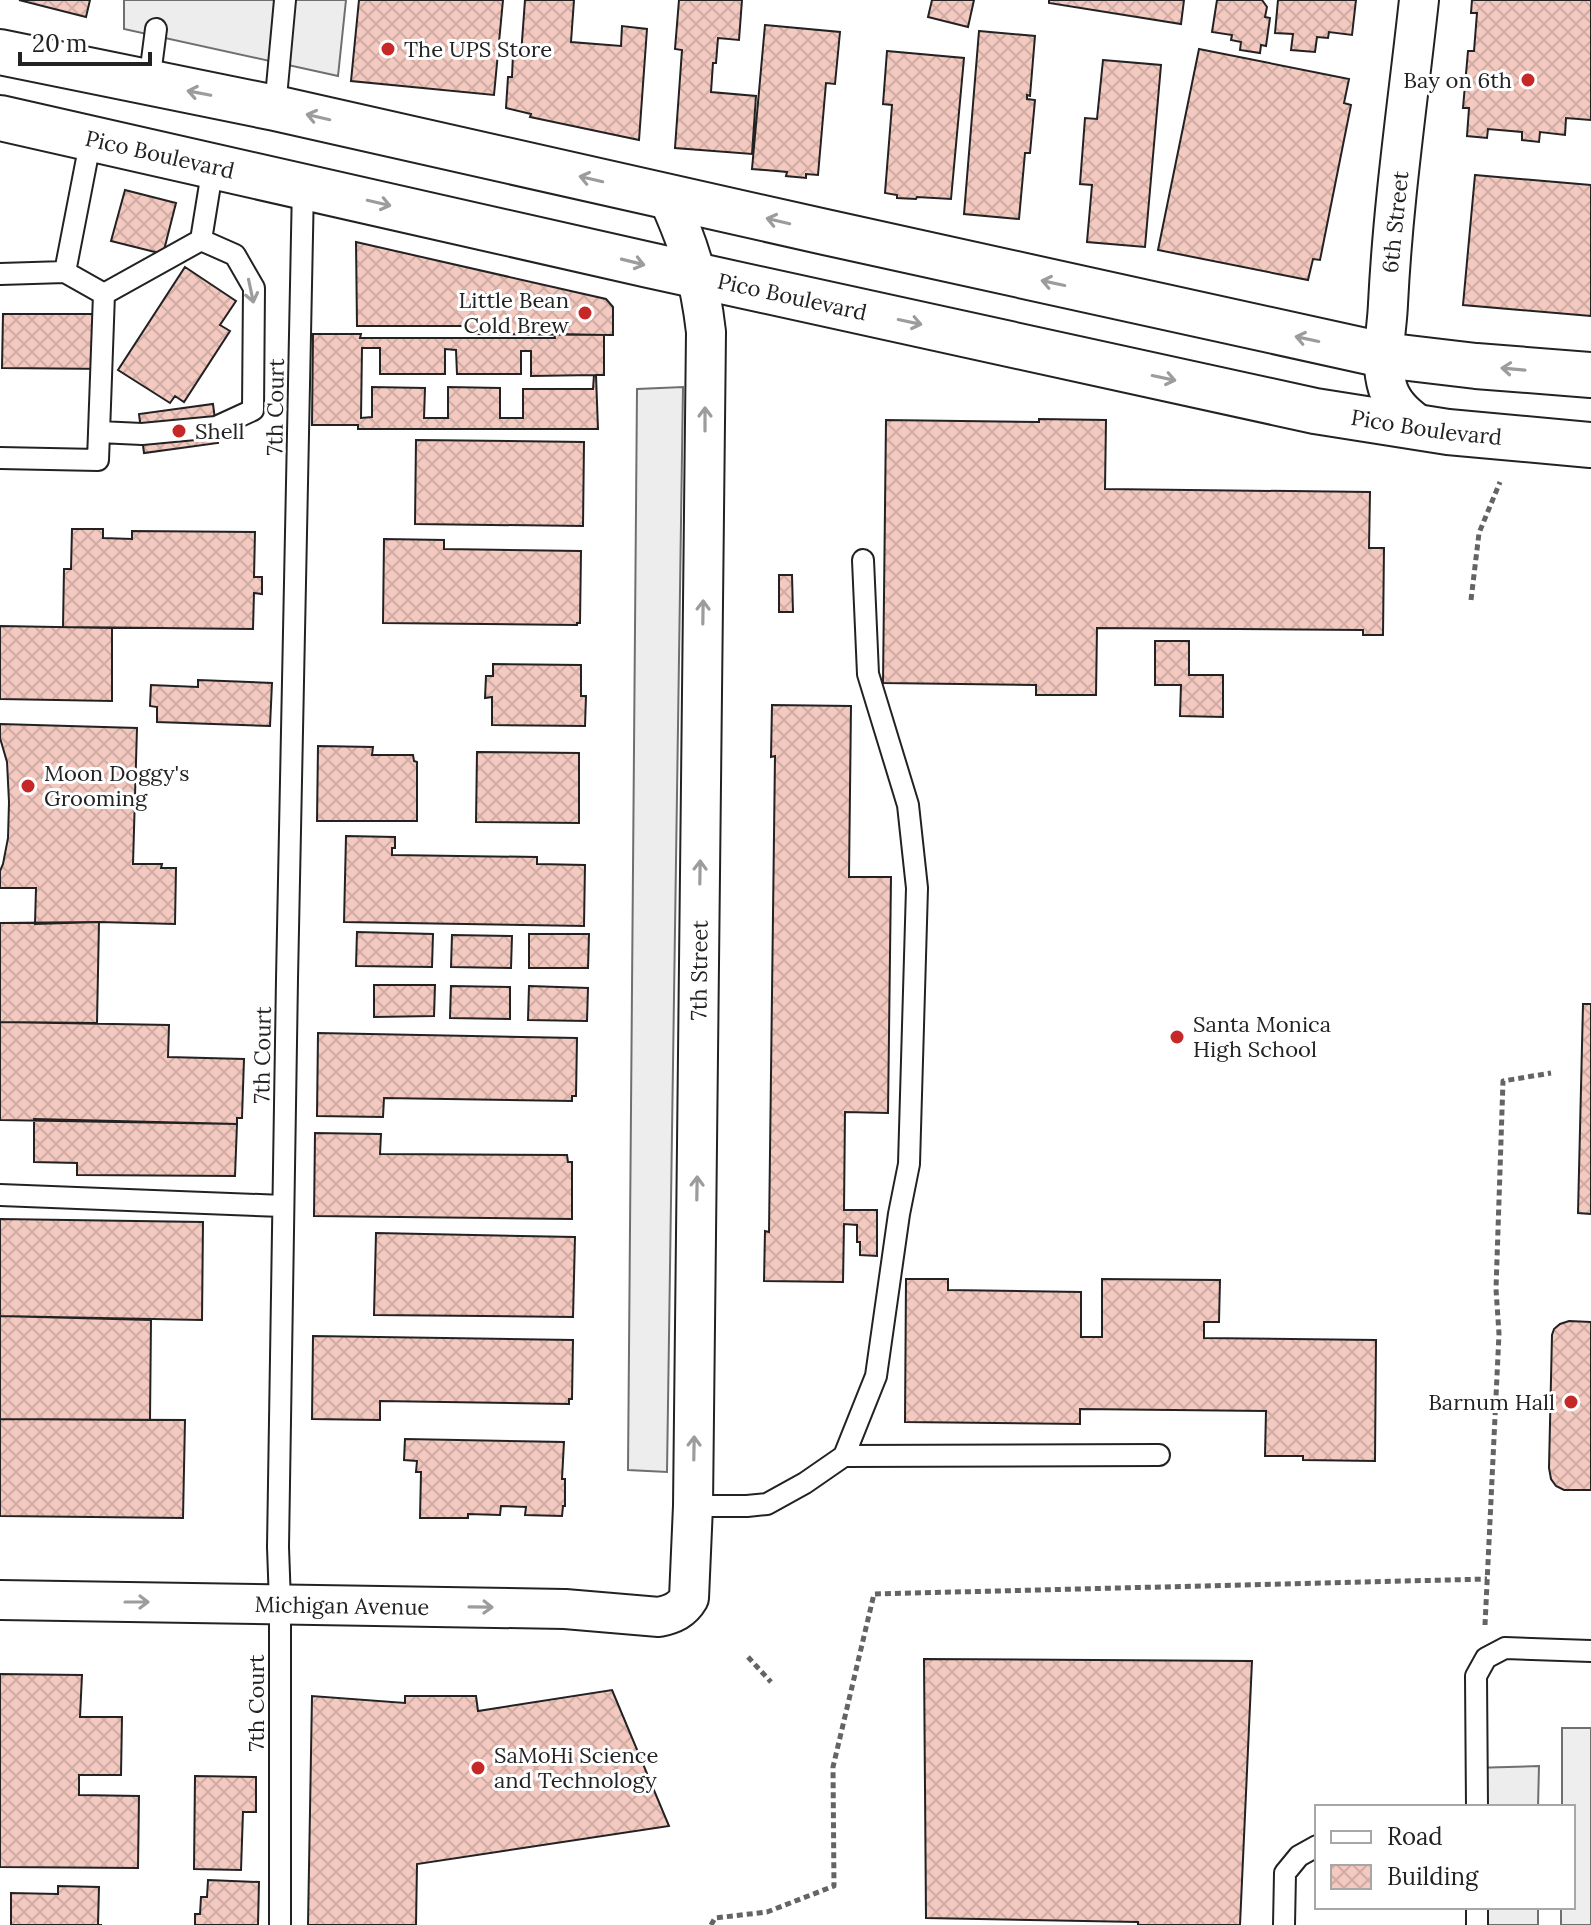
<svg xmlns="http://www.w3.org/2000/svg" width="1591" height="1925" font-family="Lora,serif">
<defs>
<pattern id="building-cross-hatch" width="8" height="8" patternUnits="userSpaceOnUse" patternTransform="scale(2)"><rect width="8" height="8" fill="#f3c9c0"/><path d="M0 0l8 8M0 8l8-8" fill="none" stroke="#d0aca5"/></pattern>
</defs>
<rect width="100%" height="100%" fill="#fff"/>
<path fill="#eee" stroke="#6f6f6f" stroke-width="2" d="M1562,1728H1591V1925H1561V1907H1573V1807H1562Z"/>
<path fill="#ededed" stroke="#6f6f6f" stroke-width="2" d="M124,0H346L338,76L124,29Z
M683,387L667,1472L628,1470L637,389Z
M1539,1766L1538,1807H1472V1768Z
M1471,1907H1538V1925H1470Z"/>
<path fill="url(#building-cross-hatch)" stroke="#222" stroke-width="2" fill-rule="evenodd" d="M19,0H90L86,17Z
M359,0H503L494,95L351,81Z
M525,0H574L571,42L621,46L622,26L647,29L639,140L530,117L531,114L506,108L508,77H512L513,54L521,55Z
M679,0H742L739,40L718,38L716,63H713L711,92L756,96L752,154L675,148L682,50L675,49Z
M932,0H974L968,27L928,17Z
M1049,0H1184L1181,24L1049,3Z
M1217,0H1262L1267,7L1265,17L1270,18L1266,46L1261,45L1260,53L1240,50L1241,42L1231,40L1232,35L1212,32Z
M1278,0H1356L1352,35L1329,32L1328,38L1317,37L1315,52L1291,50L1293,34L1275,33Z
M1472,0H1591V120L1566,118L1565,135L1540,132L1539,142L1522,140V132L1488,129L1487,138L1467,136L1469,108H1463L1468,51H1474L1477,13H1471Z
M765,25L840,32L835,84L826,83L818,175L806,174V178L786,176L787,172L752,169Z
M979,31L1035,36L1030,96L1027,95V99L1035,100L1030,153H1025L1019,219L964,214Z
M1199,49L1349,79L1344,103L1351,105L1320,260L1313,259L1308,280L1158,250Z
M887,51L964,58L951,199L917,197L916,199L897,198V195L885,193L892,105L883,104Z
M1103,60L1161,65L1145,247L1087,242L1092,185L1080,184L1085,118L1097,119Z
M1475,175L1591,185V316L1463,305Z
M125,190L176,203L163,254L111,241Z
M356,242L606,299L613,307V335L469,334V326H357Z
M185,267L236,301L220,325L230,331L184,402L175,396L170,403L118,370Z
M3,314H109V369L2,368Z
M313,334H361L360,338H555L554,334L604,335V375H596L598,429H358V425H312ZM362,348H380V374H445V349L456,350L457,374H521V351H531V376L594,375L593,389H523V418H500V388L448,387V418H424L425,388L372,387V417L361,418Z
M213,404L218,443L144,453L139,414Z
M1039,419L1106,420L1105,489L1370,492L1369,548H1384L1383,635H1363V630L1097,628L1096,695H1036V685L883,683L886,420L1039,422Z
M416,440L584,442L583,526L415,524Z
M72,529H103V538L132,539V531L255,532L254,577H262V594L254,593L253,629L63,627L64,569H71Z
M384,539L444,540V549L581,551L580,623H577V625L383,623Z
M779,575H792L793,612H779Z
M0,626L112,628V701L0,699Z
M1155,641H1189V675H1223V717L1180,716L1181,685H1155Z
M493,664L581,665V696H586L585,726L492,725V697L485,698L486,676H493Z
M198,680L272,683L270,726L157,722V707L150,706L151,685L198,687Z
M772,705L851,706L849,877H891L888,1113L845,1112L844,1210H877V1256L860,1255V1242H857V1225L844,1224L843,1282L764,1281L765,1231L769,1232L775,756L771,757Z
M0,724L137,728L133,864H162L161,868H176L175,924L99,922L35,924L36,888H0V871L3,864L8,838L9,802L7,762L0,738Z
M318,746L373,747L372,755H413L414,761L417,762V821H317Z
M477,752L579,753V823L476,822Z
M346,836L395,837V848H392V855L537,857V864L585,865L584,926L344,922Z
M99,922L97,1023L0,1022V923Z
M357,932L433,934L432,967L356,966Z
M529,934H589L588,968H529Z
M452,935L512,936L511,968L451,967Z
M374,985H435L434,1016L374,1017Z
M451,986L510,987V1019L450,1018Z
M529,986L588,988L587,1021L528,1020Z
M1583,1004H1591V1214L1578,1213Z
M0,1022L169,1025L168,1057L244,1059L242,1118H237V1124L0,1120Z
M318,1033L577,1038L576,1096H572V1101L384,1098L383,1117L317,1116Z
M34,1119L237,1124L235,1176L77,1175V1163L34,1162Z
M315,1133L381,1134L380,1154L567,1155L568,1162H572V1219L314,1216Z
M0,1219L203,1222L202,1320L0,1316Z
M376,1233L575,1237L573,1317L374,1315Z
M906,1279H948V1290L1081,1292V1337H1102V1279L1220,1280L1219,1322H1204V1338L1376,1340L1375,1461L1303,1460V1456H1265L1266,1411L1080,1409V1424L905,1422Z
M0,1316L151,1320L150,1420L0,1419Z
M1569,1321L1591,1322V1490H1564L1556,1486L1551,1479L1549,1468L1552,1335L1554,1329L1560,1324Z
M313,1336L573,1340L572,1399H569V1404L380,1401V1420L312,1419Z
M0,1419L185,1420L183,1518L0,1516Z
M405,1439L564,1442L562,1479H565V1506H563L562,1516L525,1515L526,1507L501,1506L500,1515L468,1514V1518H420L421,1472H416L417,1461L404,1460Z
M924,1659L1252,1661L1240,1925H1138V1922L926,1918Z
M0,1674L82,1675L80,1717H122L121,1775H79V1795L139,1796L138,1868L0,1867Z
M612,1690L669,1826L417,1864L416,1925H308L312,1696L405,1703V1696H476L478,1711Z
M195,1776L256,1777V1812H243L241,1870L194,1869Z
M208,1880L259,1882L258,1925H195V1914H200L201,1897H207Z
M58,1886L99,1887L98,1925H102H11V1893L58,1894Z"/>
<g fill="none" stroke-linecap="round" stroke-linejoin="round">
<g stroke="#222" stroke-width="24">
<path id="lane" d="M149,83L156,29
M275,108L285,0
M0,274L65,272L91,138
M104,294L201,240L213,166
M99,432L142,434L216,427L253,410L254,288L235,255L201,240
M0,458L98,460L104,294L65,272
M0,1195L283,1206
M844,1456L1159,1455
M693,1506H747L767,1504L805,1483L844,1456L876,1376L899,1214L909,1164L917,888L908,805L868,674L863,560
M1477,1807L1476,1676L1486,1658L1505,1648L1591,1651
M280,1925V1603L278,1547L287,979L303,186
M1284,1925L1285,1873L1299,1856L1317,1846
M1477,1925V1907"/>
</g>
<g stroke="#222" stroke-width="42">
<g id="street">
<path d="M1419,0C1408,101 1393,202 1388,304C1387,332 1379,361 1388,389C1394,407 1409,418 1424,429"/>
<path id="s1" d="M0,1600L565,1609L659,1617C673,1614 682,1610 689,1598L693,1506L706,332C700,279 689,244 667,196"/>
</g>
</g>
<g stroke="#222" stroke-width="48">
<g id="secondary">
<path d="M0,52L275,108L825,232L1383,355L1476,366L1591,375"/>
<path id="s2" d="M0,118L649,265L1315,411L1448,432L1591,445"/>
</g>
</g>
<path stroke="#646464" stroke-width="5" stroke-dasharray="6 4" stroke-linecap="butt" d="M1471,600L1479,533L1500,482
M1485,1625L1499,1334L1496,1289L1503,1081L1551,1073
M748,1657L771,1682
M711,1925L715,1918L767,1912L834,1886L833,1767L874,1594L1487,1579"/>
<use href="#lane" stroke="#fff" stroke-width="20"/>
<use href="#street" stroke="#fff" stroke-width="38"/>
<use href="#secondary" stroke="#fff" stroke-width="44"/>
</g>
<defs><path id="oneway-shaft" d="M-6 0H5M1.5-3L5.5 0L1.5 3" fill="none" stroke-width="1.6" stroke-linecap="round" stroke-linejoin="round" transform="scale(2)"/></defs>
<g stroke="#9c9c9c">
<use href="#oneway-shaft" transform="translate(199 93) rotate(-169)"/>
<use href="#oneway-shaft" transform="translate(318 117) rotate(-167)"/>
<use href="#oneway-shaft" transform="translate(591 179) rotate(-167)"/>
<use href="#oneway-shaft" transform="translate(379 203) rotate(13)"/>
<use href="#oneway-shaft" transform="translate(778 221) rotate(-167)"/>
<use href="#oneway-shaft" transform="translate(633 262) rotate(14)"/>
<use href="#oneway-shaft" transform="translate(1053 283) rotate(-168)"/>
<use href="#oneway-shaft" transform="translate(251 291) rotate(78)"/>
<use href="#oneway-shaft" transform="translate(910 322) rotate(12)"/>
<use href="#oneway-shaft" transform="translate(1307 339) rotate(-168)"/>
<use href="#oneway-shaft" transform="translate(1513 369) rotate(-175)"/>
<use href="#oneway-shaft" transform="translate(1164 378) rotate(12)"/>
<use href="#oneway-shaft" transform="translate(705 419) rotate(-90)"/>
<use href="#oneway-shaft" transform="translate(703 612) rotate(-89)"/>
<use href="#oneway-shaft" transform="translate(700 872) rotate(-89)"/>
<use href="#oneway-shaft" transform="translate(697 1188) rotate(-89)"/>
<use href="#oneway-shaft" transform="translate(694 1448) rotate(-89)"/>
<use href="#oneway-shaft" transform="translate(137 1602)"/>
<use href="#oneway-shaft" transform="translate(481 1607) rotate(1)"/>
</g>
<g fill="#c62828" stroke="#fff" stroke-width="3">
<circle cx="388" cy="49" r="8"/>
<circle cx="1528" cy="80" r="8"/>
<circle cx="585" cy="313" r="8"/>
<circle cx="179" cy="431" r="8"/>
<circle cx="28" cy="786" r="8"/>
<circle cx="1177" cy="1037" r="8"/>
<circle cx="1571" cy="1402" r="8"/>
<circle cx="478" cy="1768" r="8"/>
</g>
<g text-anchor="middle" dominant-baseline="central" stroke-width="6" stroke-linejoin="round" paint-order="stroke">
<g font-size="22" fill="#222" stroke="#fff" text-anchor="start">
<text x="404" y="49">The UPS Store</text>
<text x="1512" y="80" text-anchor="end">Bay on 6th</text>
<text x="569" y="300" text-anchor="end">Little Bean<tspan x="569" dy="25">Cold Brew</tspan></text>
<text x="195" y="431">Shell</text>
<text x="44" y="773">Moon Doggy's<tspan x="44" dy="25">Grooming</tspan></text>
<text x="1193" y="1024">Santa Monica<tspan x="1193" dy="25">High School</tspan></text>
<text x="1555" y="1402" text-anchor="end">Barnum Hall</text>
<text x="494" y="1755">SaMoHi Science<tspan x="494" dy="25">and Technology</tspan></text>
</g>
<g font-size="22" fill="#222" stroke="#fff">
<text stroke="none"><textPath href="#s2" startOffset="164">Pico Boulevard</textPath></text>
<text transform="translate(1395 222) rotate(-84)">6th Street</text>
<text stroke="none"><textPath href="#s2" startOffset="812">Pico Boulevard</textPath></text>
<text transform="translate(275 407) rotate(-89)">7th Court</text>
<text stroke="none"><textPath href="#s2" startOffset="1460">Pico Boulevard</textPath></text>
<text stroke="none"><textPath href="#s1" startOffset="1324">7th Street</textPath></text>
<text transform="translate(262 1055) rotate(-89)">7th Court</text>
<text stroke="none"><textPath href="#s1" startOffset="342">Michigan Avenue</textPath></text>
<text transform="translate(256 1703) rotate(-90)">7th Court</text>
</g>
</g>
<rect x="1315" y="1805" width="260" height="104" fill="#ffffff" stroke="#a7a7a7" stroke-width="2"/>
<rect x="1331" y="1831" width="40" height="12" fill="#ffffff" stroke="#a7a7a7" stroke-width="2"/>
<text x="1387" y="1845" font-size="24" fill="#222222">Road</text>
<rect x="1331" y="1865" width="40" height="24" fill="url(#building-cross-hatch)" stroke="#a7a7a7" stroke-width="2"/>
<text x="1387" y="1885" font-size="24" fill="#222222">Building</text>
<path d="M20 52v12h130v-12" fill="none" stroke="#222222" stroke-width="4"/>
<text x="32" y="52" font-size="24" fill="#222222" stroke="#ffffff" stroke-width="6" paint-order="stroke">20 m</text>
</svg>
